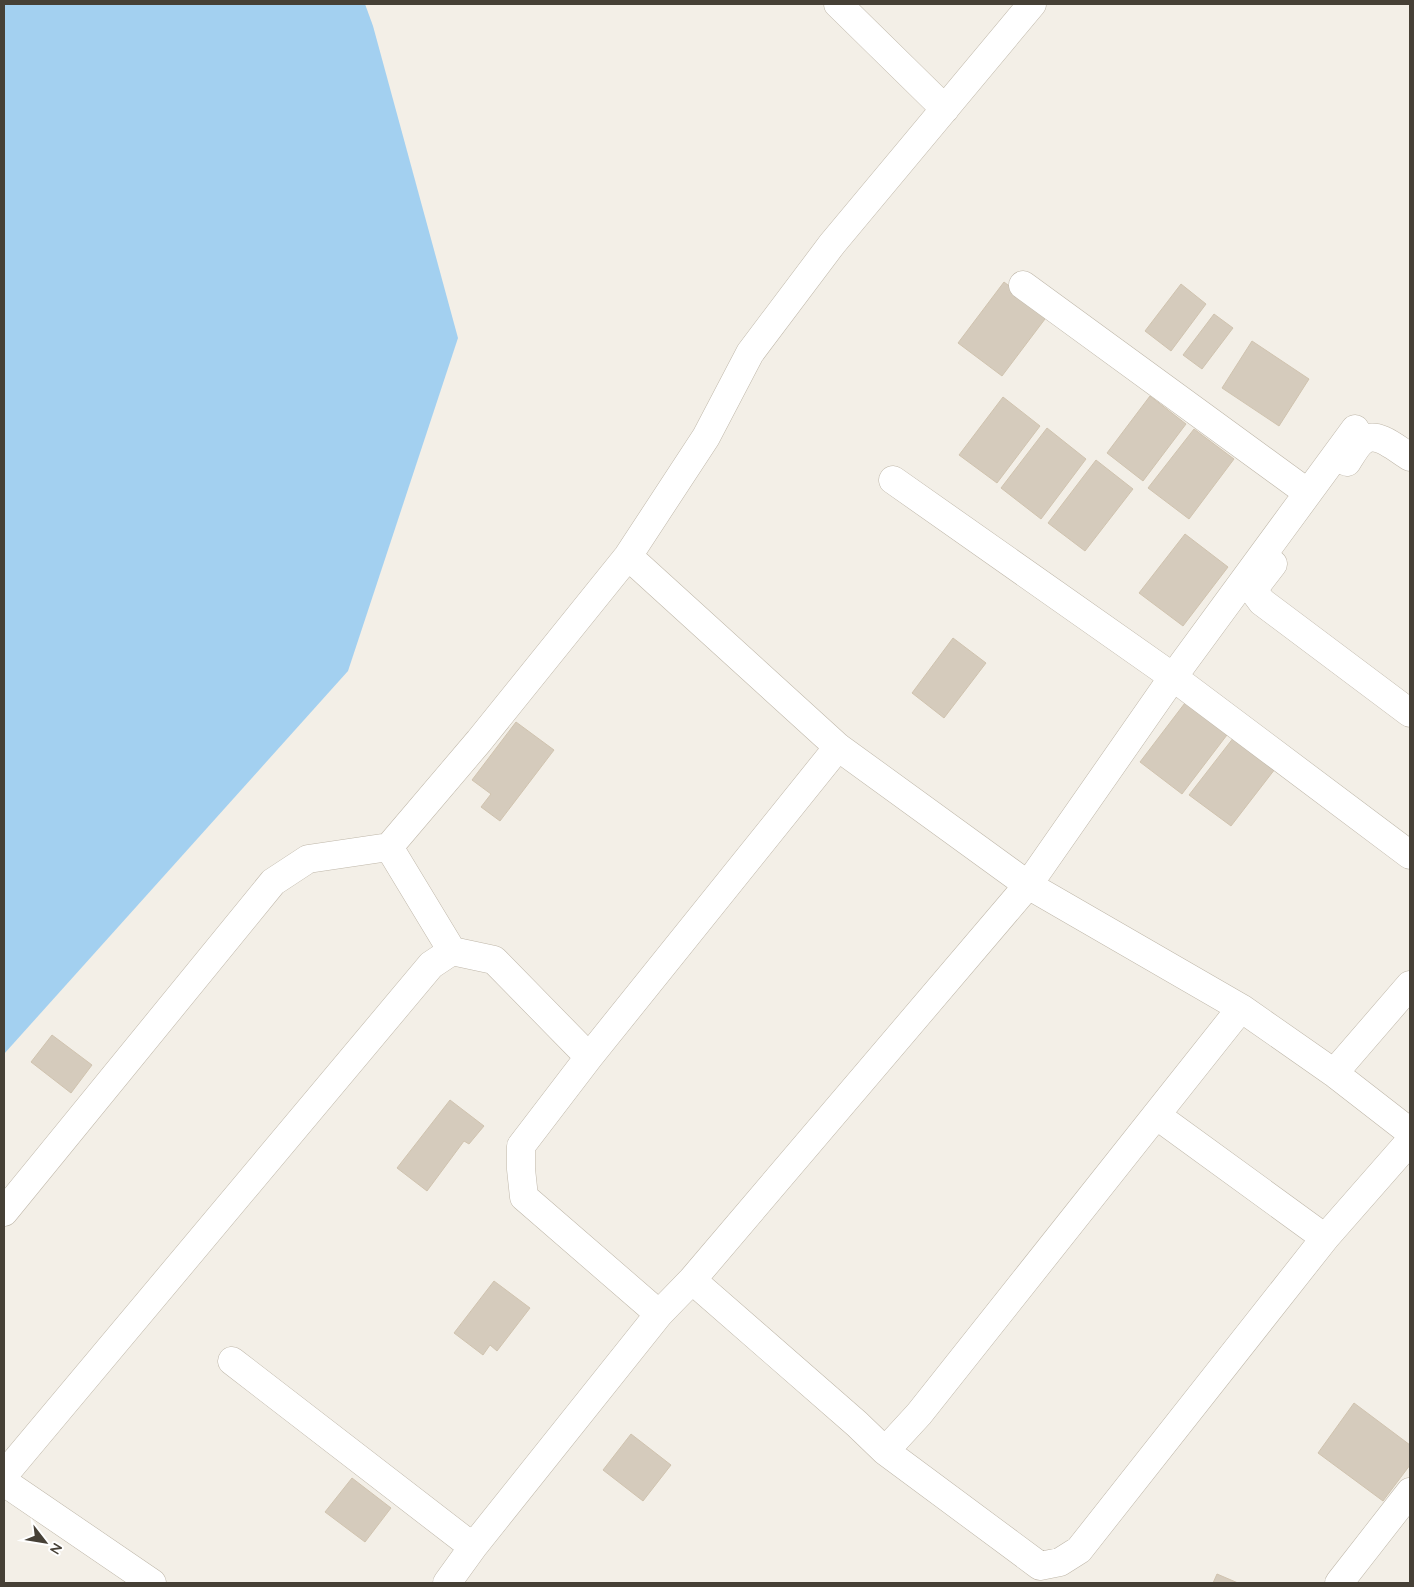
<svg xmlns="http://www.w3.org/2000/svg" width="1414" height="1587" font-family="Quicksand,sans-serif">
<rect width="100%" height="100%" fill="#f3efe7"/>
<path fill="#a3d0f0" d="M4,4H365L373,26L458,338L348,671L4,1054Z"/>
<path fill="#d5cbbc" stroke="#d0c3af" d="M1004,282L1048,315L1002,376L958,343Z
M1181,284L1206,304L1171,351L1145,331Z
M1214,314L1233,328L1202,369L1183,355Z
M1252,341L1309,379L1279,426L1222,388Z
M1150,396L1186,424L1143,481L1107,453Z
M1003,397L1040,426L997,483L959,455Z
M1047,428L1086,459L1041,519L1001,488Z
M1194,429L1234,459L1189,519L1148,488Z
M1096,460L1133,489L1085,551L1048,523Z
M1185,534L1228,567L1183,626L1139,593Z
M953,638L986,663L944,718L912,693Z
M1188,699L1230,731L1182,794L1140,762Z
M516,722L554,750L500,821L481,807L491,794L472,780Z
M1234,737L1275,769L1231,826L1189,795Z
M52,1035L92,1065L71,1093L31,1062Z
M450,1100L484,1126L469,1144L464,1141L427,1191L397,1168Z
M494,1281L530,1308L497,1351L490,1345L483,1355L454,1333Z
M1354,1403L1410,1445V1465L1383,1501L1318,1453Z
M631,1434L671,1465L643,1501L603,1470Z
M352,1478L391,1508L365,1542L325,1512Z
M1217,1574L1238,1583H1213Z"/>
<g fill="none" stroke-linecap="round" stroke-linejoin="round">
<g stroke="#bfb7a9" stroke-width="29">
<path id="minor" d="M838,4L945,109
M1023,285L1308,493
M1347,462C1351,456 1357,444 1364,440C1378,431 1398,450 1410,457
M893,480L1173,677L1410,855
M628,556L838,747L1028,885L1241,1008L1334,1073L1410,1132
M1273,564L1256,586V594L1262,602L1410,713
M389,847L452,951
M589,1057L521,1146V1169L524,1197L659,1314
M1334,1073L1410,985
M1156,1115L1325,1238
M4,1212L273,882L308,859L389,847L479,741L628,556L706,437L750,353L832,244L1032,4
M692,1280L857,1424L885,1451L919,1414L1241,1008
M232,1361L473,1547
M885,1451L1040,1566L1060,1562L1079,1550L1325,1238L1410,1141
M4,1475L431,965L452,951L494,960L589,1057L838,747
M447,1583L473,1547L659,1314L692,1280L1028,885L1173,677L1355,429
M1339,1583L1410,1492"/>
</g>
<g stroke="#bfb7a9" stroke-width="29">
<path id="tertiary" d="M4,1482L152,1583"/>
</g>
<use href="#minor" stroke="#fff" stroke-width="28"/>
<use href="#tertiary" stroke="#fff" stroke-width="28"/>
</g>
<rect width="1414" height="1587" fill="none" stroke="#464036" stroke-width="10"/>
<g transform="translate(45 1542) rotate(121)" stroke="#ffffff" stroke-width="4" paint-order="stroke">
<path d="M0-4L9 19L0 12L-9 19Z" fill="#464036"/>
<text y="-8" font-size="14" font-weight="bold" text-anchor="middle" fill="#464036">N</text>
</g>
</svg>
